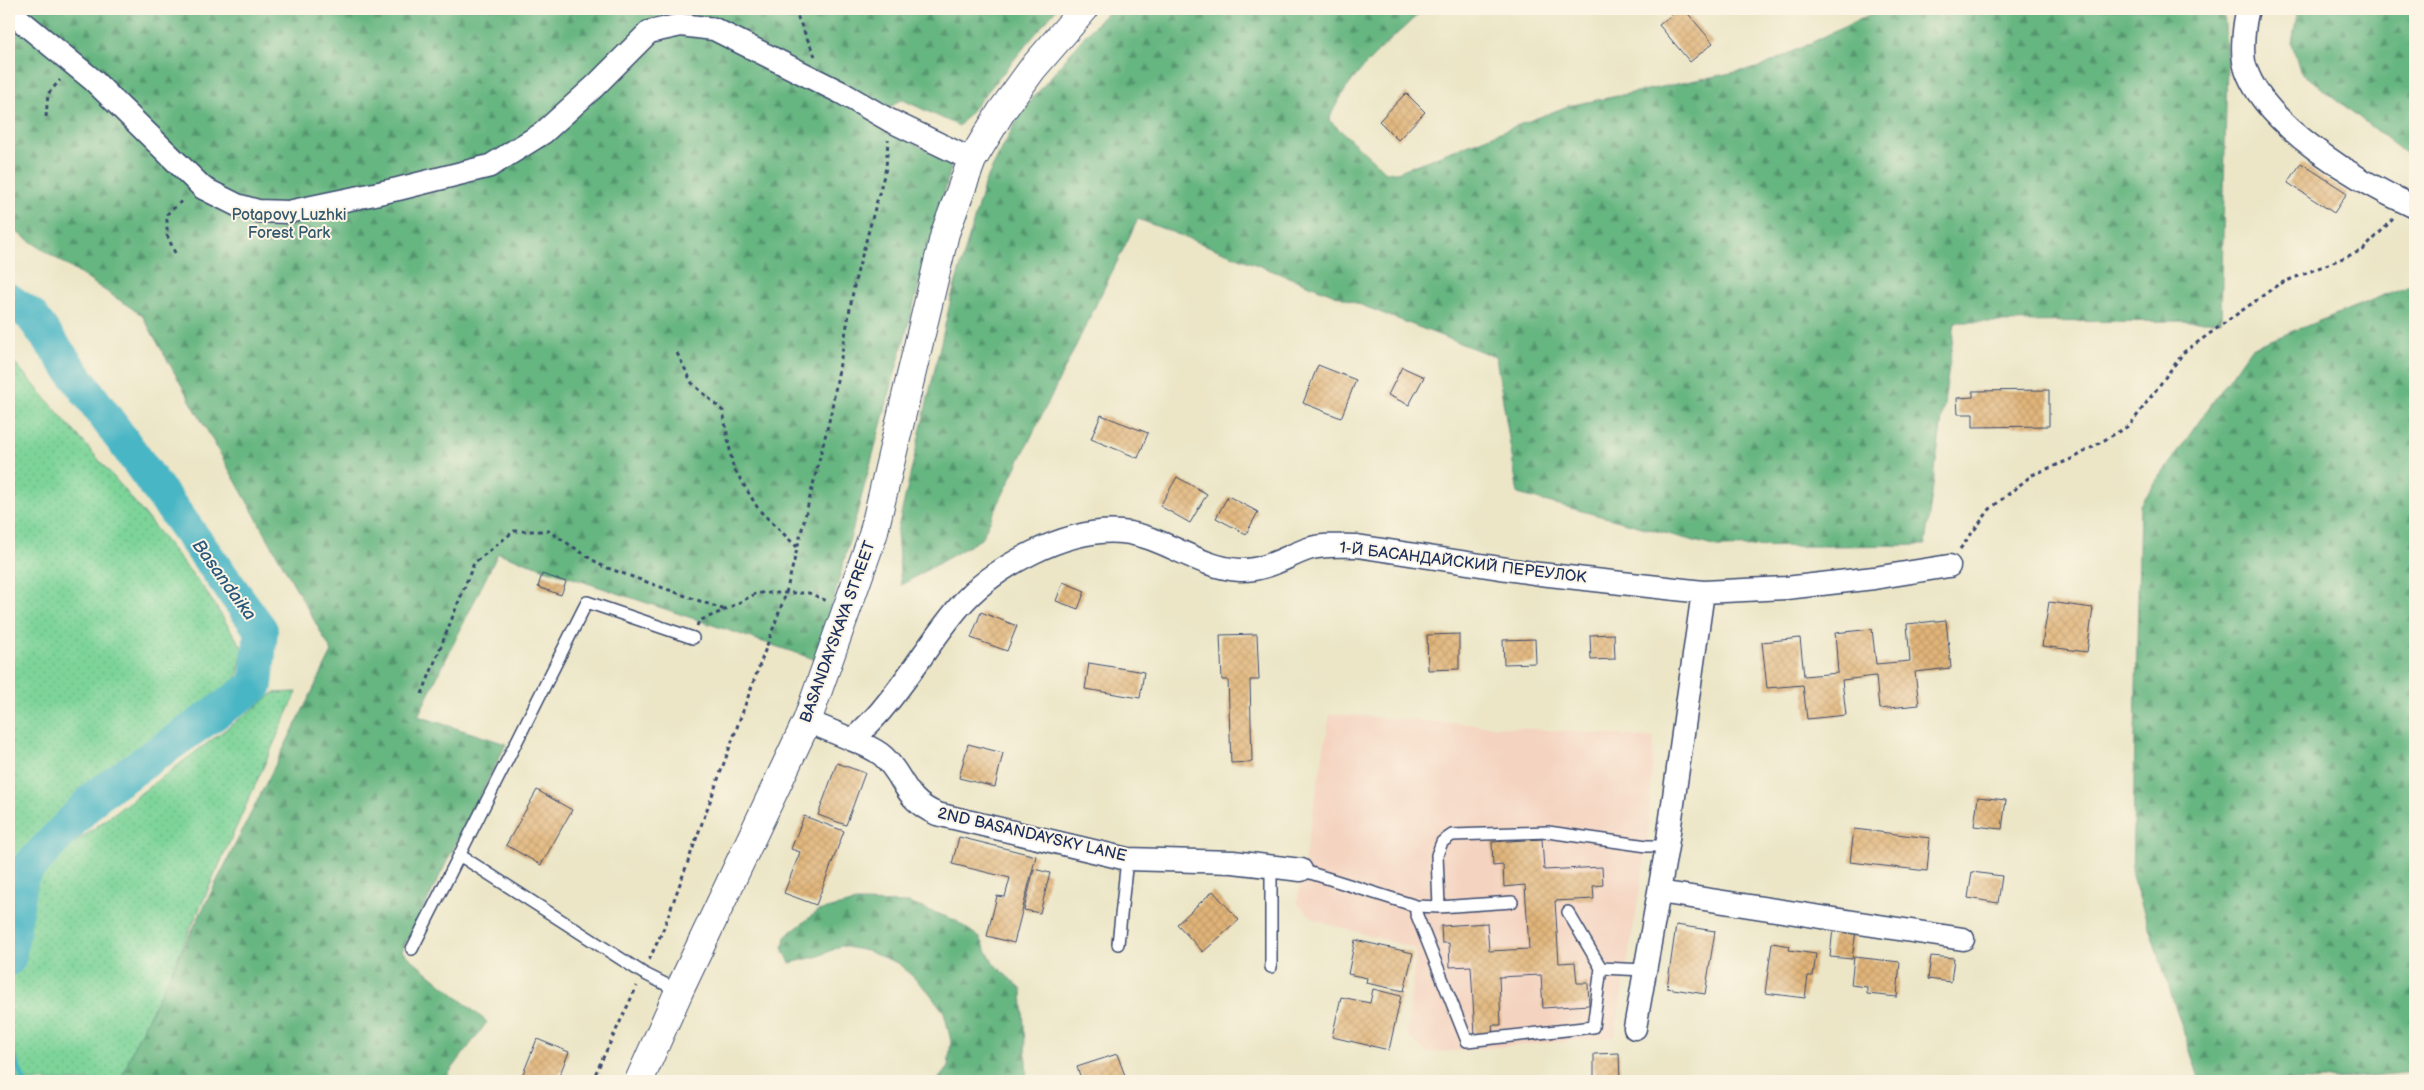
<svg xmlns="http://www.w3.org/2000/svg" width="2424" height="1090" font-family="'Balsamiq Sans',sans-serif">
<defs>
<pattern id="grass-dots" width="8" height="8" patternUnits="userSpaceOnUse" patternTransform="scale(1.25)"><rect width="8" height="8" fill="#7dd499"/><path d="M2 2h.1M6 6h.1" fill="none" stroke="#6bb686" stroke-width="1.8" stroke-linecap="round"/></pattern>
<pattern id="forest-firs" width="22" height="20" patternUnits="userSpaceOnUse" patternTransform="scale(1.25)"><rect width="22" height="20" fill="#66b681"/><path d="M5 1l3.5 6h-7zM16 11l3.5 6h-7z" fill="#53946d"/></pattern>
<pattern id="building-cross-hatch" width="8" height="8" patternUnits="userSpaceOnUse" patternTransform="scale(1.25)"><rect width="8" height="8" fill="#e1b478"/><path d="M0 0l8 8M0 8l8-8" fill="none" stroke="#c09b6a"/></pattern>
</defs>
<rect width="100%" height="100%" fill="#fcf5e5"/>
<filter id="ink" filterUnits="userSpaceOnUse"><feTurbulence type="fractalNoise" baseFrequency=".02" numOctaves="2"/><feDisplacementMap in="SourceGraphic" scale="10" xChannelSelector="R" yChannelSelector="G"/><feConvolveMatrix kernelMatrix="1 2 1 2 8 2 1 2 1" color-interpolation-filters="sRGB"/></filter>
<filter id="wash" filterUnits="userSpaceOnUse"><feTurbulence type="fractalNoise" baseFrequency=".0096" numOctaves="4" result="noise"/><feDisplacementMap in="SourceGraphic" scale="20" xChannelSelector="R" yChannelSelector="G"/><feGaussianBlur stdDeviation="1.12" result="paint"/><feColorMatrix in="noise" values="0 0 0 0 0 0 0 0 0 0 0 0 0 0 0 0 0 1.4 0 .05"/><feComposite in="paint" operator="in"/></filter>
<g filter="url(#wash)">
<rect width="100%" height="100%" fill="#ece6c7"/>
<path fill="#f4d3c0" d="M1330,714L1654,738L1647,846L1615,1037L1427,1053L1407,1035L1416,949L1315,920L1297,903Z"/>
<path fill="url(#grass-dots)" stroke="#4c827c" d="M9,356L124,489L205,590L243,649L235,690L96,776L31,848L9,880Z
M297,692L122,1081H9V973L28,878L274,693Z"/>
<path fill="url(#forest-firs)" stroke="#407270" d="M9,9H1056L959,126L901,99L873,121L952,164L817,660L498,553L418,716L506,744L402,951L487,1022L443,1081H121L134,1046L332,652L142,315L9,227Z
M1111,9H1424C1390,41 1347,75 1329,120L1386,172H1397L1568,106L1761,67L1881,9H2224L2227,62L2221,321L1955,322L1925,545L1717,547L1518,494L1496,357L1138,219L981,539L901,585L897,532L951,299L985,182L1020,114L1087,33Z
M2298,9H2415V161L2300,71L2292,43Z
M2415,283V1072L2311,1081H2200L2132,876L2140,505L2251,348Z
M856,902L909,903L955,920L980,938L993,963L1022,990L1027,1081H937L948,1067L951,1041L944,1012L928,991L898,963L867,951L841,946L819,956L790,963L783,949L785,937L818,911Z"/>
<g fill="none" stroke-linecap="round" stroke-linejoin="round">
<path stroke="#49b6c5" stroke-width="5.5" d="M9,1045L24,1081"/>
<path stroke="#49b6c5" stroke-width="34" d="M9,300L31,315L261,630L256,685L97,795L22,874L9,959"/>
</g>
<g id="blocks">
<path fill="url(#building-cross-hatch)" d="M1679,9H1684L1713,43L1690,62L1659,25Z
M1406,93L1425,112L1398,140L1379,121Z
M2301,163L2347,193L2334,213L2288,183Z
M1318,365L1356,380L1341,418L1303,403Z
M1402,367L1424,377L1409,405L1388,395Z
M2049,390V426L1973,427V414H1958L1957,398L1973,397V391Z
M1101,415L1148,433L1138,458L1091,439Z
M1177,477L1207,494L1190,523L1160,506Z
M1228,496L1258,512L1246,534L1216,518Z
M542,574L566,582L561,595L538,587Z
M1063,582L1085,591L1078,609L1056,601Z
M2049,602L2093,608L2087,652L2042,646Z
M981,612L1017,626L1007,651L971,638Z
M1946,620L1951,668L1915,672L1919,705L1879,709L1876,676L1842,680L1846,715L1807,719L1803,685L1767,688L1762,642L1800,638L1804,676L1838,673L1835,633L1872,629L1876,664L1910,661L1907,624Z
M1257,634L1259,680H1250L1252,762L1231,763L1228,680H1222L1220,635Z
M1459,634V669L1428,670L1427,635Z
M1614,634L1615,659L1591,660L1590,635Z
M1535,639L1536,663L1504,664L1503,640Z
M1089,663L1144,672L1140,698L1085,689Z
M968,744L1003,753L995,787L959,778Z
M837,763L865,773L846,825L818,815Z
M537,790L572,810L541,865L506,845Z
M1978,797L2006,800L2002,829L1974,826Z
M804,816L844,831L816,905L784,893L800,852L791,849Z
M1854,829L1930,838L1927,871L1850,862Z
M959,837L1036,856L1014,943L987,936L997,896L1005,897L1010,878L952,864Z
M1542,839L1544,870L1602,867L1603,885L1593,886L1594,899L1555,901L1559,963L1575,962L1577,983H1588L1589,1005L1543,1008L1541,975L1499,977L1501,1025H1492L1493,1035L1475,1036L1471,966L1450,967L1449,943H1442L1441,926L1487,923L1489,951L1529,949L1525,885L1504,887L1503,865L1493,866L1492,842Z
M1034,869L1050,873L1040,913L1024,910Z
M1972,872L2002,876L1998,903L1968,898Z
M1213,891L1239,920L1203,952L1177,924Z
M1676,925L1715,931L1705,994L1667,988Z
M1833,928L1856,931L1852,959L1830,957Z
M1355,940L1413,953L1404,991L1366,983L1367,978L1348,974Z
M1772,943L1790,946L1789,950L1816,954L1813,976H1808L1805,998L1765,993Z
M1931,956L1954,958L1951,982L1928,979Z
M1854,957L1900,962L1897,997L1867,994V987L1851,985Z
M1373,989L1401,996L1389,1050L1332,1037L1341,997L1370,1003Z
M537,1039L569,1052L557,1081H520Z
M1619,1053L1620,1081H1594V1054Z
M1117,1054L1127,1081H1082L1077,1067Z"/>
</g>
</g>
<g filter="url(#ink)">
<use href="#blocks" fill-opacity="0" stroke="#3a4a6e" stroke-width="1"/>
<g fill="none" stroke-linecap="round" stroke-linejoin="round">
<g stroke="#3a4a6e" stroke-width="14">
<path id="lane" d="M461,856L643,973L679,991
M1301,870L1416,906L1439,907L1512,902
M1416,906V913L1467,1041L1593,1027L1601,968L1568,912
M1439,907L1437,855L1442,842L1452,835L1548,832L1647,846H1667
M1118,944L1127,859
M412,949L587,602L693,638
M1271,967V865
M1601,968L1645,970"/>
</g>
<g stroke="#3a4a6e" stroke-width="25">
<path id="street" d="M2248,9C2244,23 2241,52 2245,66C2263,126 2361,183 2415,207
M9,11L93,80L203,188L237,205L258,211L288,212L398,189L490,166L543,133L595,86L649,32L681,25L714,29L842,93L889,120L972,160
M807,721L853,740C863,729 875,719 884,707C911,675 932,639 959,607C994,566 1068,527 1122,532C1164,536 1198,568 1240,570C1265,571 1285,557 1308,549C1323,544 1341,546 1357,546L1540,574L1703,592L1786,588L1874,578L1949,566
M853,740C864,745 876,749 884,757C906,779 904,800 937,814L1127,859L1233,862L1301,870
M1659,892L1963,939
M1635,1028L1667,846L1703,592"/>
</g>
<g stroke="#3a4a6e" stroke-width="30">
<path id="secondary" d="M639,1081L679,991L807,721L873,535L945,233L972,160L1001,112L1033,68L1084,9"/>
</g>
<path stroke="#3a4a6e" stroke-width="3" stroke-dasharray="4 4" stroke-linecap="butt" d="M794,9L815,56
M46,117L48,94L60,80
M175,253L167,235V214L184,199
M677,353L692,383L723,411L733,467L759,510L797,547
M1960,549L1990,509L2032,475L2074,458L2130,425L2184,352L2279,284L2363,250L2393,219
M697,626L699,621L725,610L757,593H809L827,601
M422,694L474,563L514,531H549L602,566L725,610
M649,960L663,930L786,593L831,413L855,281L886,168L888,140
M592,1081L637,986"/>
<use href="#lane" stroke="#fff" stroke-width="11"/>
<use href="#street" stroke="#fff" stroke-width="22"/>
<use href="#secondary" stroke="#fff" stroke-width="28"/>
</g>
</g>
<g text-anchor="middle" dominant-baseline="central" stroke-width="4" stroke-linejoin="round" paint-order="stroke">
<g font-size="16" fill="#34586d" stroke="#fcf5e5">
<text x="289" y="215">Potapovy Luzhki<tspan x="289" dy="18">Forest Park</tspan></text>
</g>
<g font-size="16" fill="#1b2f5e" stroke="#fcf5e5">
<text transform="translate(1463 563) rotate(7)">1-Й БАСАНДАЙСКИЙ ПЕРЕУЛОК</text>
<text transform="translate(838 632) rotate(-70)">BASANDAYSKAYA STREET</text>
<text transform="translate(1032 835) rotate(13)">2ND BASANDAYSKY LANE</text>
</g>
<g font-size="18" font-style="italic" fill="#29587d" stroke="#fcf5e5">
<text transform="translate(224 580) rotate(54)">Basandaika</text>
</g>
</g>
<rect width="2424" height="1090" fill="none" stroke="#fcf5e5" stroke-width="30"/>
</svg>
